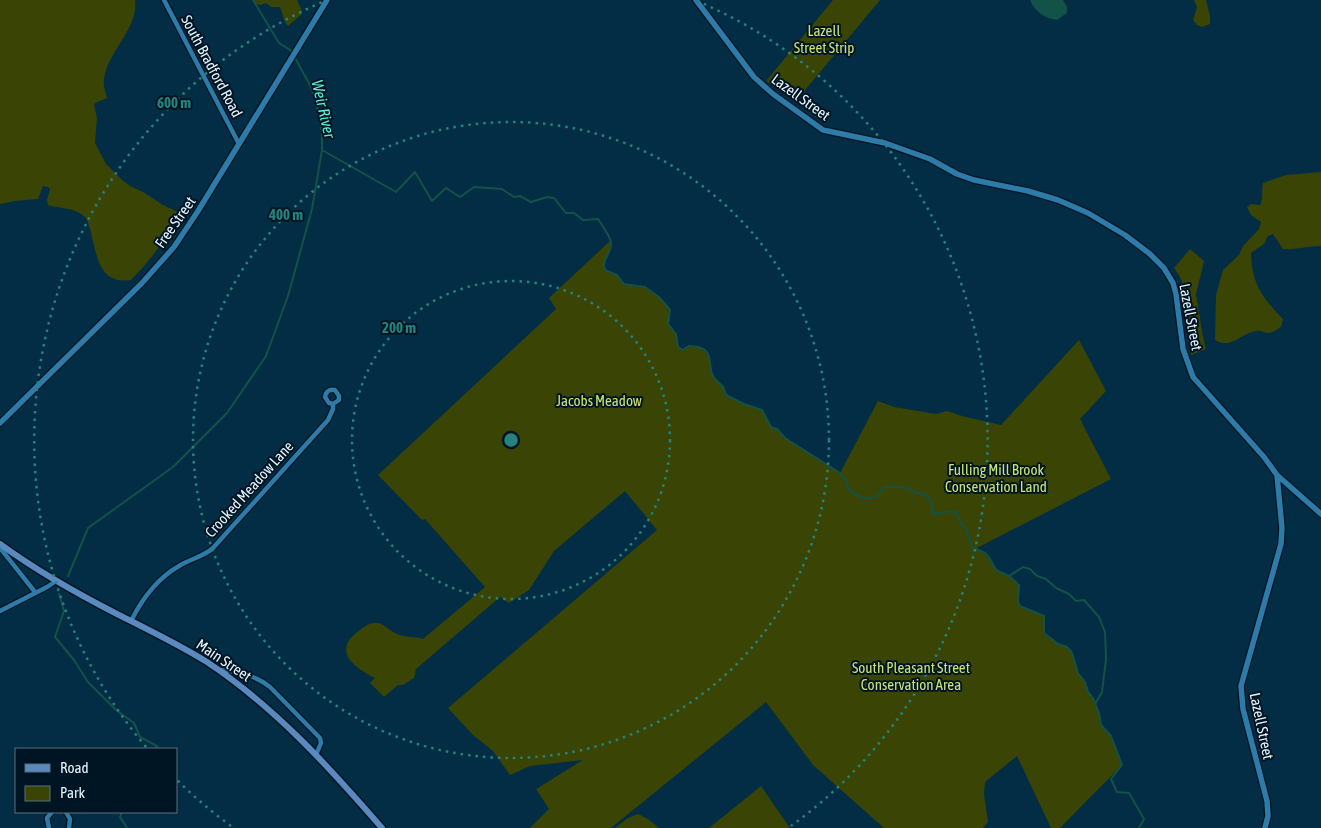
<svg xmlns="http://www.w3.org/2000/svg" width="1321" height="828" font-family="'Asap Condensed',sans-serif">
<rect width="100%" height="100%" fill="#022d45"/>
<path fill="#3a4404" d="M0,0H135C139,28 107,52 104,79C103,85 105,91 107,98L95,103L94,105L97,118L95,143L106,164L121,179L130,186L143,192L163,205L176,211L179,214C168,237 149,262 131,280C92,285 98,244 86,218C76,207 60,209 48,205L47,200L50,189L48,187L43,186L38,199L15,201L0,204Z
M252,0H297L302,11V14L288,26C283,22 283,13 280,7H271L266,3C260,6 256,5 252,0Z
M833,0H880L796,101L766,81Z
M1194,0H1206L1210,16V24L1202,27L1197,25L1193,20L1197,7Z
M1321,172V246C1308,246 1296,250 1283,249L1273,234L1268,236L1264,244L1251,253C1252,284 1262,297 1283,319L1281,327C1263,340 1266,327 1252,332C1238,336 1231,349 1215,340L1216,295L1223,270L1239,255L1243,246L1259,229L1261,222L1251,215L1247,207L1251,204L1260,205C1264,198 1261,191 1263,183L1286,175Z
M610,241C612,251 602,259 605,270L617,275L624,284L645,287L659,297L670,310L668,324C670,327 673,328 674,331C680,338 674,345 683,350L689,346L701,348L706,352L709,357L713,376L724,386L726,395L744,404L762,410L770,425L777,429L785,438L840,473L878,401L894,407L936,414L947,411L962,416L1001,425L1079,340L1106,391L1080,419L1111,479L975,549C991,556 987,557 995,569C997,572 1002,573 1005,575C1011,577 1013,582 1018,584V601L1020,606L1044,616V633L1058,644L1067,647L1072,653L1078,673L1085,682L1088,691L1093,698L1099,713L1101,725L1111,736L1122,765L1060,828H1051L1017,756L985,782L984,794L988,822L983,828H884L813,765L766,702L611,828H530L549,809L536,789L583,760L530,766L510,775L493,751L473,735L448,708L657,530L625,491L554,551L529,590L509,603L500,597L416,669L414,678L403,685H398L384,697L370,683L375,678C357,669 332,653 356,633C361,629 367,624 373,623C382,621 388,630 397,634C405,638 415,636 423,639L485,587L425,519L422,520L378,475L556,309L549,298Z
M1190,249L1204,261L1196,294L1203,337L1206,349L1191,355L1184,287L1180,277L1174,268Z
M761,786L790,828H709Z
M638,814L648,819L659,828H615L628,818Z"/>
<path fill="#135247" d="M1030,0H1063L1067,7V13L1057,20C1044,18 1035,12 1030,0Z"/>
<g fill="none" stroke-linecap="round" stroke-linejoin="round">
<path stroke="#135247" stroke-width="2" d="M253,0L279,43L290,50L292,54
M322,150L396,192L415,172L432,201L446,188L460,197L474,187L502,189L514,197L520,196L531,202L547,197L554,198L566,213H574L583,220L598,219C602,226 611,236 611,244C611,254 601,260 605,270L617,275L624,284L645,287L659,297L670,310L668,324L676,334L678,347L683,350L689,346C693,347 697,346 701,348C713,352 708,367 713,376C717,385 723,382 726,395L744,404L762,410L771,427L777,429L785,438L840,473L846,480L847,487C856,498 877,505 883,487H902L908,488L916,493L926,495L931,502L933,514C940,514 948,510 956,512L961,524L965,527L972,547L985,553L990,559L996,570L1009,576L1019,585L1018,601L1020,606L1044,616V633L1058,644L1067,647L1072,653L1078,673L1085,682L1088,692L1093,698L1099,713L1101,725L1111,736L1122,765L1111,779L1117,792L1129,793L1144,819L1139,828
M68,576L88,528L173,467L227,413L266,356L288,296L312,209L322,150V132L316,101L310,85L295,58
M1009,576L1023,567L1030,569L1037,576L1046,579L1056,588L1069,594L1076,601L1084,600L1099,617L1105,632L1106,659L1102,692L1095,704
M59,594L64,611L55,637L74,660L88,682L116,710L134,723L140,737L157,746L155,749
M122,812L120,817L127,828"/>
<g stroke="#001523" stroke-width="7">
<path id="minor" d="M164,0L239,144
M0,548L35,592
M0,611L47,587L56,581
M131,621C142,599 158,578 179,566C190,559 203,557 213,548L328,420L333,409V404L329,403L325,397C326,391 330,389 335,390L339,396V400L333,404
M219,670C238,671 255,675 270,687L320,738L321,743L316,755
M66,812L70,819L69,828
M49,828L47,818L52,812"/>
</g>
<g stroke="#001523" stroke-width="8">
<path id="tertiary" d="M696,0L754,77L773,94L823,130L885,143L930,159L957,174L974,180L1028,191L1058,200L1088,213L1125,235L1150,254L1164,268L1173,283L1176,294L1183,349L1193,377L1264,457L1277,475L1282,528L1281,544L1241,686L1243,709L1267,801L1268,816L1265,828
M0,423L142,283L174,247L198,211L327,0
M1277,475L1321,514"/>
</g>
<g stroke="#001523" stroke-width="9">
<path id="secondary" d="M0,544C37,571 76,593 117,614C147,629 178,644 207,662C275,707 329,767 382,828"/>
</g>
<use href="#minor" stroke="#2d7ba9" stroke-width="4.5"/>
<use href="#tertiary" stroke="#2d7ba9" stroke-width="5.5"/>
<use href="#secondary" stroke="#5989be" stroke-width="6"/>
</g>
<g fill="none" stroke="#24837c" stroke-width="2.5" stroke-dasharray="2.5 5">
<circle cx="511" cy="440" r="159"/>
<circle cx="511" cy="440" r="318"/>
<path d="M231 826A477 477 0 0 1 177 780M146 747A477 477 0 0 1 325 1M697 1A477 477 0 0 1 791 826"/>
</g>
<g text-anchor="middle" dominant-baseline="central" stroke-width="4" stroke-linejoin="round" paint-order="stroke">
<g font-size="15" fill="#cce274" stroke="#001523">
<text x="824" y="30">Lazell<tspan x="824" dy="17">Street Strip</tspan></text>
<text x="599" y="400">Jacobs Meadow</text>
<text x="996" y="469">Fulling Mill Brook<tspan x="996" dy="17">Conservation Land</tspan></text>
<text x="911" y="667">South Pleasant Street<tspan x="911" dy="17">Conservation Area</tspan></text>
</g>
<g font-size="15" fill="#e5f4fe" stroke="#001523">
<text transform="translate(212 66) rotate(62)">South Bradford Road</text>
<text transform="translate(801 97) rotate(36)">Lazell Street</text>
<text transform="translate(175 222) rotate(-55)">Free Street</text>
<text transform="translate(1191 317) rotate(79)">Lazell Street</text>
<text transform="translate(249 489) rotate(-48)">Crooked Meadow Lane</text>
<text transform="translate(224 660) rotate(34)">Main Street</text>
<text transform="translate(1262 726) rotate(78)">Lazell Street</text>
</g>
<g font-size="16" font-style="italic" fill="#54f3d6" stroke="#001523">
<text transform="translate(324 109) rotate(77)">Weir River</text>
</g>
</g>
<circle cx="511" cy="440" r="8" fill="#24837c" stroke="#001523" stroke-width="2.5"/>
<g font-size="15" text-anchor="middle" font-weight="bold" fill="#24837c" stroke="#001523" stroke-width="4" stroke-linejoin="round" paint-order="stroke">
<text x="174" y="108">600 m</text>
<text x="286" y="220">400 m</text>
<text x="399" y="333">200 m</text>
</g>
<rect x="15" y="748" width="162" height="65" fill="#001523" stroke="#5c6e7b"/>
<rect x="25" y="764" width="25" height="8" fill="#5989be" stroke="#5c6e7b"/>
<text x="60" y="773" font-size="15" fill="#e5f4fe">Road</text>
<rect x="25" y="786" width="25" height="15" fill="#3a4404" stroke="#5c6e7b"/>
<text x="60" y="798" font-size="15" fill="#e5f4fe">Park</text>
</svg>
